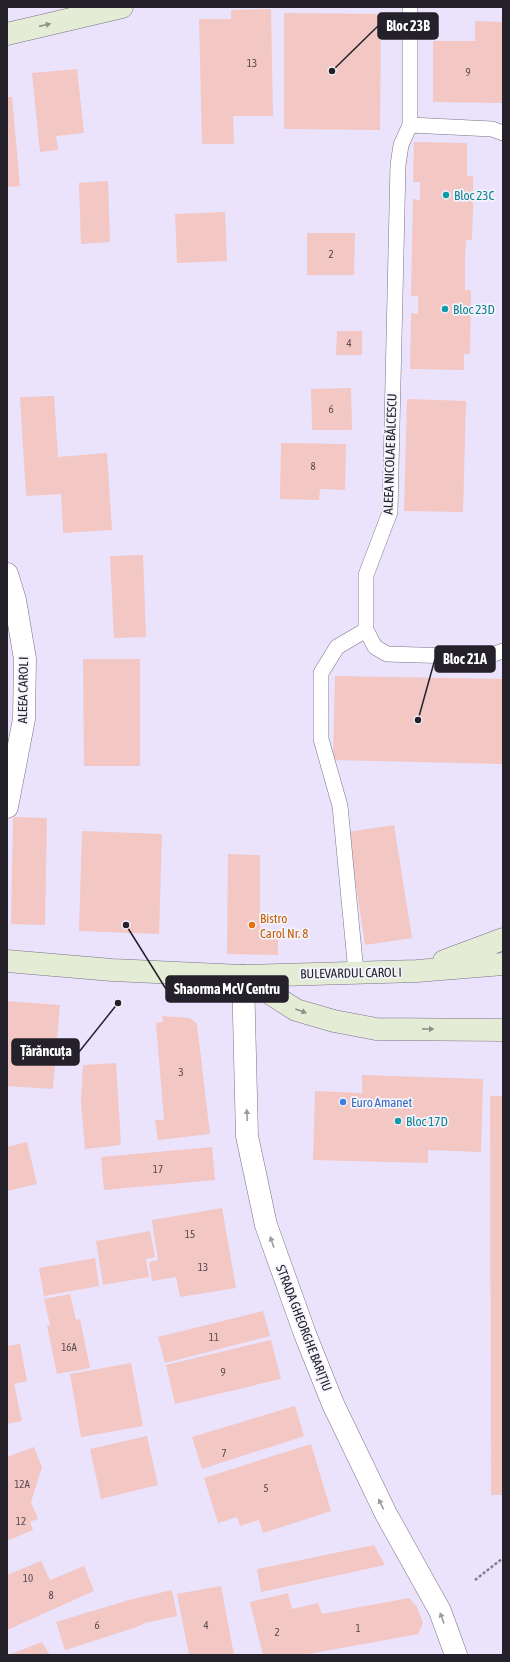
<svg xmlns="http://www.w3.org/2000/svg" width="510" height="1662" font-family="'Asap Condensed',sans-serif">
<rect width="100%" height="100%" fill="#eae3fb"/>
<path fill="#f3c7c4" d="M271,9L273,116H233L234,144H202L199,19H231V10Z
M284,13L381,14L380,130L284,129Z
M475,21L503,22V103L433,102V41H475Z
M77,69L84,133L56,136L58,150L40,152L32,73Z
M7,97H12L20,186L7,187Z
M414,142L467,143V176H473V207L472,240H466L465,257V290H471L470,354H464V370L410,369L411,313L418,314V296H411L413,199L420,200V182H413Z
M108,181L110,242L81,244L79,183Z
M225,212L227,261L177,263L175,214Z
M307,233H355L354,275H307Z
M337,331H362V355H336Z
M351,388L352,430H312L311,389Z
M54,396L58,457L107,453L112,530L63,533L61,494L26,496L20,397Z
M407,399L466,401L463,512L404,511Z
M281,443L346,444L345,490L320,489L319,500L280,499Z
M143,555L146,637L114,638L110,556Z
M83,659H140V766H84Z
M335,676L503,679V764L333,760Z
M13,817L47,818L45,925L11,924Z
M394,825L412,938L365,945L348,832Z
M82,831L162,834L159,934L79,931Z
M228,854L260,855V930H278V955L227,954Z
M7,1001L60,1005L53,1089L7,1086Z
M162,1016L190,1018L197,1024L210,1134L158,1140L155,1120H164L156,1023L163,1022Z
M116,1063L121,1145L85,1149L81,1102L83,1065Z
M362,1075L483,1079L481,1152L428,1150V1163L313,1160L315,1091L362,1093Z
M490,1096H503V1495H491Z
M27,1142L37,1184L7,1191V1147Z
M212,1147L215,1180L104,1190L101,1157Z
M222,1208L236,1288L180,1297L176,1277L152,1281L149,1262L158,1260L152,1220Z
M150,1231L155,1257L146,1259L149,1277L103,1285L96,1241Z
M95,1258L99,1286L44,1296L39,1268Z
M70,1294L76,1320L80,1319L90,1368L57,1374L47,1326L50,1325L44,1299Z
M263,1311L270,1336L165,1363L158,1337Z
M271,1340L281,1379L175,1404L166,1365Z
M20,1344L27,1381L14,1384L22,1421L7,1424V1346Z
M131,1363L143,1426L81,1437L70,1374Z
M295,1406L304,1436L202,1469L192,1437Z
M147,1436L158,1485L101,1499L90,1449Z
M311,1444L331,1511L263,1533L259,1520L240,1526L237,1517L218,1523L204,1478Z
M34,1447L42,1467L31,1502L38,1519L30,1522L33,1530L7,1541V1457Z
M374,1545L385,1565L261,1592L257,1569Z
M41,1561L50,1580L84,1566L94,1591L7,1630V1575Z
M221,1586L234,1655H189L177,1594Z
M172,1590L177,1616L145,1623L137,1627L65,1650L56,1622L129,1600Z
M288,1593L292,1609L318,1603L322,1614L409,1598L417,1607L423,1623L418,1634L303,1655H263L250,1602Z
M42,1642L50,1655H8Z"/>
<g fill="none" stroke-linecap="round" stroke-linejoin="round">
<g stroke="#797388" stroke-width="16">
<path id="lane" d="M410,7V125L401,145L398,165L390,512L366,575V630L375,647L387,654L485,657L503,651
M410,125L492,129L503,133
M356,972L340,806L321,739V673L337,647L366,630"/>
</g>
<g stroke="#797388" stroke-width="23">
<path id="street" d="M7,574L15,600L25,659L24,719L7,807
M243,976L247,1136L266,1225L305,1334L333,1404L386,1514L440,1611L456,1655"/>
</g>
<g stroke="#797388" stroke-width="23">
<path id="secondary" d="M7,34L122,7
M7,961L112,970L243,976L417,971L503,964
M444,961L503,939
M243,976L296,1010L334,1021L376,1029L503,1030"/>
</g>
<path stroke="#837e8e" stroke-width="2.5" stroke-dasharray="3 2" stroke-linecap="butt" d="M475,1580L503,1558"/>
<use href="#lane" stroke="#fff" stroke-width="15"/>
<use href="#street" stroke="#fff" stroke-width="22"/>
<use href="#secondary" stroke="#e4ecd5" stroke-width="22"/>
</g>
<defs><path id="oneway-solid" d="M-6-.8H1V-3.2L6.5 0L1 3.2V.8H-6Z"/></defs>
<g fill="#8e9188">
<use href="#oneway-solid" transform="translate(45 25) rotate(-13)"/>
<use href="#oneway-solid" transform="translate(301 1011) rotate(20)"/>
<use href="#oneway-solid" transform="translate(428 1029) rotate(1)"/>
</g>
<g fill="#9c9b9f">
<use href="#oneway-solid" transform="translate(247 1115) rotate(-92)"/>
<use href="#oneway-solid" transform="translate(272 1242) rotate(-109)"/>
<use href="#oneway-solid" transform="translate(381 1504) rotate(-116)"/>
<use href="#oneway-solid" transform="translate(442 1618) rotate(-110)"/>
</g>
<g fill="#0f9aa8" stroke="#f5f3fc" stroke-width="1.5">
<circle cx="446" cy="195" r="4"/>
<circle cx="445" cy="309" r="4"/>
<circle cx="398" cy="1121" r="4"/>
</g>
<circle fill="#e8710a" stroke="#f5f3fc" stroke-width="1.5" cx="252" cy="925" r="4"/>
<circle fill="#3f7fe0" stroke="#f5f3fc" stroke-width="1.5" cx="343" cy="1102" r="4"/>
<g text-anchor="middle" dominant-baseline="central" stroke-width="3.5" stroke-linejoin="round" paint-order="stroke">
<g font-size="11" fill="#584a50">
<text x="252" y="63">13</text>
<text x="468" y="72">9</text>
<text x="331" y="254">2</text>
<text x="349" y="343">4</text>
<text x="331" y="409">6</text>
<text x="313" y="466">8</text>
<text x="181" y="1072">3</text>
<text x="158" y="1169">17</text>
<text x="190" y="1234">15</text>
<text x="203" y="1267">13</text>
<text x="214" y="1337">11</text>
<text x="69" y="1347">16A</text>
<text x="223" y="1372">9</text>
<text x="224" y="1453">7</text>
<text x="22" y="1484">12A</text>
<text x="266" y="1488">5</text>
<text x="21" y="1521">12</text>
<text x="28" y="1578">10</text>
<text x="51" y="1595">8</text>
<text x="97" y="1625">6</text>
<text x="206" y="1625">4</text>
<text x="358" y="1628">1</text>
<text x="277" y="1632">2</text>
</g>
<g font-size="13" fill="#0d838f" stroke="#f5f3fc" text-anchor="start">
<text x="454" y="195">Bloc 23C</text>
<text x="453" y="309">Bloc 23D</text>
<text x="406" y="1121">Bloc 17D</text>
</g>
<g font-size="13" fill="#24212a" stroke="#f5f3fc">
<text transform="translate(390 454) rotate(-88)">ALEEA NICOLAE BĂLCESCU</text>
<text transform="translate(23 690) rotate(-89)">ALEEA CAROL I</text>
<text transform="translate(351 973) rotate(-1)">BULEVARDUL CAROL I</text>
<text transform="translate(304 1328) rotate(69)">STRADA GHEORGHE BARIȚIU</text>
</g>
<g font-size="13" fill="#c56008" stroke="#f5f3fc" text-anchor="start">
<text x="260" y="918">Bistro<tspan x="260" dy="15">Carol Nr. 8</tspan></text>
</g>
<g font-size="13" fill="#366cbe" stroke="#f5f3fc" text-anchor="start">
<text x="351" y="1102">Euro Amanet</text>
</g>
</g>
<path fill="none" stroke="#24212a" stroke-width="1.5" d="M332 71L378 26M418 720L435 659M126 925L166 989M118 1003L79 1052"/>
<g fill="#24212a" stroke="#f5f3fc" stroke-width="1.5">
<circle cx="332" cy="71" r="4"/>
<circle cx="418" cy="720" r="4"/>
<circle cx="126" cy="925" r="4"/>
<circle cx="118" cy="1003" r="4"/>
</g>
<g fill="#24212a" stroke="#24212a" stroke-width="1.5">
<rect x="378" y="13" width="60" height="26" rx="4"/>
<rect x="435" y="646" width="60" height="26" rx="4"/>
<rect x="166" y="976" width="122" height="26" rx="4"/>
<rect x="12" y="1039" width="67" height="26" rx="4"/>
</g>
<g font-size="14" text-anchor="middle" font-weight="bold" fill="#fff">
<text x="408" y="31">Bloc 23B</text>
<text x="465" y="664">Bloc 21A</text>
<text x="227" y="994">Shaorma McV Centru</text>
<text x="46" y="1056">Țărăncuța</text>
</g>
<rect width="510" height="1662" fill="none" stroke="#24212a" stroke-width="16"/>
</svg>
